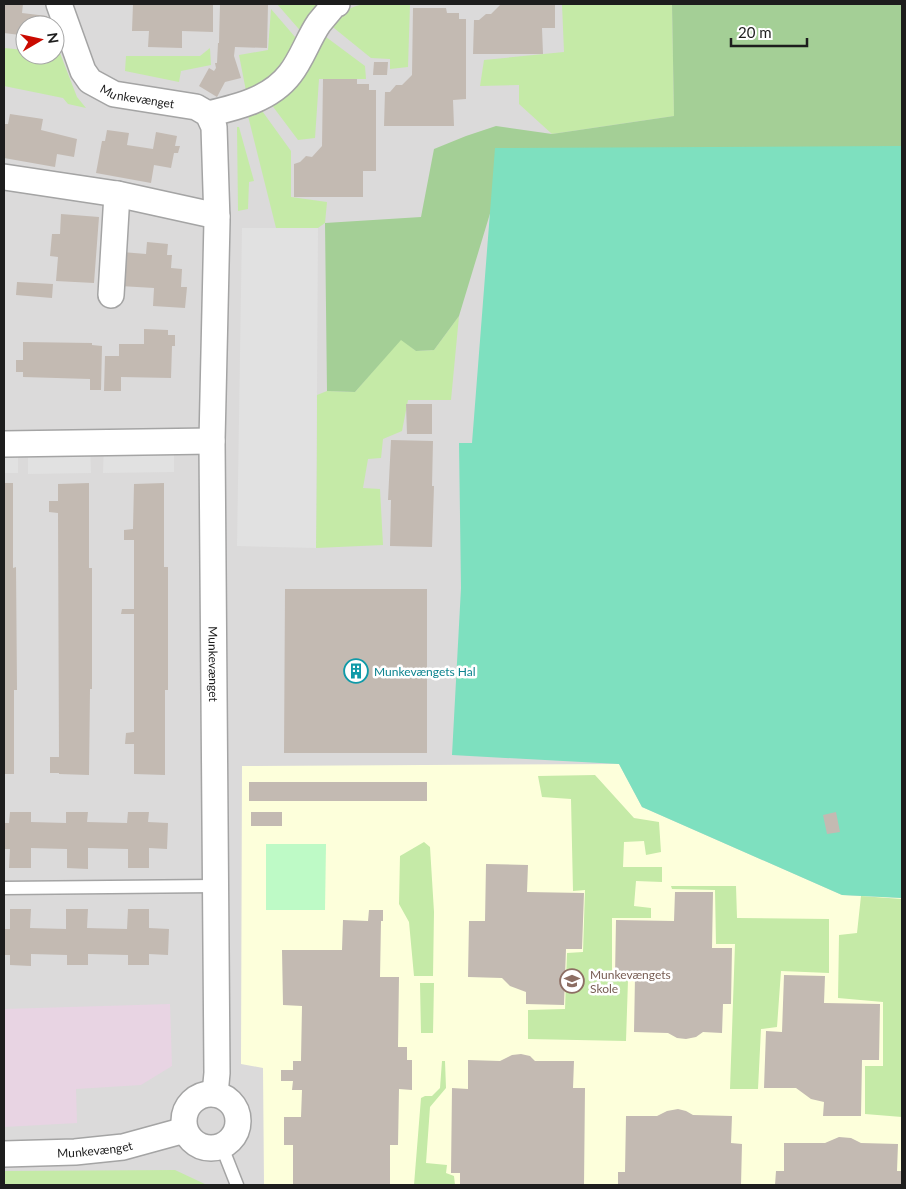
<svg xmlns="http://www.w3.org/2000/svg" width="906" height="1189" font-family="Lato,sans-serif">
<rect width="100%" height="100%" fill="#efebe3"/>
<path fill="#dbdada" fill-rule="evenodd" d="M4,4H902V1185H4ZM25,25H55V55H25Z"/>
<path fill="#e8d4e3" d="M170,1004L172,1066L141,1085L76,1089L77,1123L4,1127V1009Z"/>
<path fill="#fdffdb" d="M619,764L642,807L842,895L902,898V1185H264L263,1068L241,1064L242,766Z"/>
<path fill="#c5eaa7" d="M277,4H326L304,35Z
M365,4H410L408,67L390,69V59L371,58L329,24C340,14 350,6 365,4Z
M562,4H672L674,116L552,134L519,104V85L480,86L484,60L564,52Z
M271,9L302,45L284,71L247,96L239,55L268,50Z
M322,34L365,66L366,79H319L315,138L298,140L268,100Z
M4,48L25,50V55H55V53H60L77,97L86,108L68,104L63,98L4,86Z
M210,48L211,65L181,71L179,82L125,71L126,56H200Z
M260,108L291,151V197L327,202L325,223L318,228H276L248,116L252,110Z
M237,127H239L254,181L249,182L248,209L238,211Z
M459,316L451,400H408L402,431L383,439L381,458L368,459L363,488L380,489L383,545L316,548L317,395L327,391L355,392L401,339L416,351L434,350Z
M595,775L634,818L659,822L661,852L646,855L644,841L624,842L623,867H662V882L636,881L634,906L651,908V918H612V979L628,980L626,1041L528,1039V1010L565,1009L567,953L583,952L585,890L573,891L571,799L542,797L538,776Z
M424,842L430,847L434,912L433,976H414L409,922L399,904L400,856Z
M671,886H736L737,918L829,919V973L781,971L777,1027L761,1029L758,1089H730L735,944H716L715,890L672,889Z
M861,896L902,899V1117L865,1114V1066H883V1002L838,998L839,935L857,933Z
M420,983H434L433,1033H421Z
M442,1061H445L446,1088L430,1107L426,1163L447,1165L446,1173L454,1176L455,1185H414L421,1098L425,1096H432L440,1088Z
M175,1170L207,1185H4V1171Z"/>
<path fill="#a4cf96" d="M672,4H902V162L505,164L459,316L434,350L416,351L401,340L355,392L327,391L325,223L421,217L434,149L466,136L496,126L552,134L674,116Z"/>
<path fill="#befac6" d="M266,844H326L325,910H266Z"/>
<path fill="#7ee0bf" d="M902,146V898L842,895L642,807L619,764L452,755L461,588L459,443H472L495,148Z"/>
<path fill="#e1e1e1" d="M242,228H318L316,548L237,546Z
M18,442V473H4V443Z
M90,442L91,473L28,474V443Z
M104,442L174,443V472L103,473Z"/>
<path fill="#c3bab2" d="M4,4H23L22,13L47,16L46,25H25V46H20V35L4,33Z
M133,4H213V32L182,31V48L148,47L149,31H132Z
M220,4H268L267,48L235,47L234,56L241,78L225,82L217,97L199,86L209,68L214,71L216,68L215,63H217L218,43H219Z
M501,4H555V28H542L543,54H473L474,20H479L486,14H491Z
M413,8H446L447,13H459V19H466V99L453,100L454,126H384L385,92H390L396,85H402L412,75Z
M374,62H388L387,75H373Z
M323,79H357V84H369V90H376V171H363V197H294V164L300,162L306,156L312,157L322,146Z
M10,114L43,119L41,130L77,139L74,157L57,154L55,167L4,158V124H8Z
M107,130L129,133L127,145L153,149L156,132L177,136L175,146H180L178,153H174L171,168L154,165L151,183L96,173L102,141H105Z
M61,214L99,217L94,283L56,281L58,257L50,256L52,234H60Z
M147,242L168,244L167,255H172L171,268L182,269L181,287H187L185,308L153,306L154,288L120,286L122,252L146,254Z
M17,282L53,284L52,298L16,295Z
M144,329L168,330V335H175V346H172L171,378L121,377V391H104L105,356H119V344H144Z
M23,342L92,343V345L102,346L101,390H90V379L23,377V372H16V360H23Z
M406,404H432V434H407Z
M391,440L433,441L432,486H434L432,547L390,546L391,500H388Z
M4,483H13V568L16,567L17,690H14V774H4Z
M89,483V568H92V689H90L89,775L59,774V773H50V757H59L58,513L49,512V501H58V484Z
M164,483V567H168V690H165V775L134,774V744H125L126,733L134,732V614H121L122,609H134V540H124V530L133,529L134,484Z
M285,589H427V753H284Z
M249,782H427V801H249Z
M10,812H31V822L66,823V812H88L87,822L127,823L128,812H149L148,822L168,823L167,849L149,848V868H128V849L88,848V869L67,868V849L31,848V868H9L10,849H4V823H9Z
M251,812H282V826H251Z
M836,812L840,832L827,834L823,815Z
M486,864L528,865L527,892L584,893L582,949H566L564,1005L526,1004V992L510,986L502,978L468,977L469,921H485Z
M675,892H713L712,948H732L731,1004H723L722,1033L703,1032L696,1037L686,1039L677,1038L668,1033L634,1032L635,977L615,976L616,920L674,921Z
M10,909H31L30,928L66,929V909H88L87,928L127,929L128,909H149V928L169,929L168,955L149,954V965H128V955L88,954V965H67V955L31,954V966L10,965V955H4V929H10Z
M369,910H383V921H381L380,977H399L398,1047H407V1060H412V1090L399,1089L398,1145H390V1185H293V1145H284V1117H301L302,1090H292L293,1081H281V1070H293V1061H301L302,1006L283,1005L282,950H342L343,920L368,921Z
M784,975L825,976L824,1003L880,1004L879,1060H862L861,1116H823L824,1102L811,1099L796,1088H764L766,1031L782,1032Z
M521,1054L530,1056L535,1061H574L573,1088H585L584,1185H460V1173H451L452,1088L468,1089V1060L500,1061L512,1055Z
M678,1109L686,1111L693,1115L732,1116L731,1143L742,1144L741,1185H618V1172H625L626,1116H657L667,1111Z
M839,1137L851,1138L861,1143L898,1144L897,1171H902V1185H775L776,1171H784V1143H825Z"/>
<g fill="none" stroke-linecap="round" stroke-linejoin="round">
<g stroke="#a4a4a4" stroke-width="15">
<path id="service" d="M4,888L215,886
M222,1147L237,1185"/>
</g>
<g stroke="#a4a4a4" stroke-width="28">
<g id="minor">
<path id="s1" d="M59,4L83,71L90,81L114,94L196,107L208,114L214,127L217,221L212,441L217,1073L215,1094"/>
<path d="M208,114C238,107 271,99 290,74C302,59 308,39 319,23C324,17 329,11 334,5L337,4"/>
<path d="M4,177L117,194L217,216"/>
<path d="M111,295L117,194"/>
<path d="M4,444L212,441"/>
<circle cx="211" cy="1121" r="27"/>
<path id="s2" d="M4,1154L75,1152L123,1147L185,1130"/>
</g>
</g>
<use href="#service" stroke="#fff" stroke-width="12"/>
<use href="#minor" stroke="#fff" stroke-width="25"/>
</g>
<defs>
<g id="building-ring" transform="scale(1.25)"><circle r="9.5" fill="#fff" stroke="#0f9aa8" stroke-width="1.5"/><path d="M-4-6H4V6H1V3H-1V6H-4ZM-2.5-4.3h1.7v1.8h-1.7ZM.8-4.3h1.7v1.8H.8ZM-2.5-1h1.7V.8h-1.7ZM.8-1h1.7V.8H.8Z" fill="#0f9aa8"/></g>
<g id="school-ring" transform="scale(1.25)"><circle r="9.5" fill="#fff" stroke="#8d6e63" stroke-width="1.5"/><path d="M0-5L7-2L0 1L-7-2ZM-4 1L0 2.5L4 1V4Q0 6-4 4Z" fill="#8d6e63"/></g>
</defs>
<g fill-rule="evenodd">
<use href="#building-ring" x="356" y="671"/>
<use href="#school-ring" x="572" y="981"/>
</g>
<g text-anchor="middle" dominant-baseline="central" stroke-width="5" stroke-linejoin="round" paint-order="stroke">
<g font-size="12" fill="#1d1d1d" stroke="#fff">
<text stroke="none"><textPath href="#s1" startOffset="134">Munkevænget</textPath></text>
<text stroke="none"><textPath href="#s1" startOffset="759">Munkevænget</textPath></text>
<text stroke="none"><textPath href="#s2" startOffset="91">Munkevænget</textPath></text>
</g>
<g font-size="12" fill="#0d838f" stroke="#fff" text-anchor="start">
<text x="374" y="671">Munkevængets Hal</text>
</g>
<g font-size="12" fill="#785e54" stroke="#fff" text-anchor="start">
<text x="590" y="974">Munkevængets<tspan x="590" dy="14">Skole</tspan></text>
</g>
</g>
<rect width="906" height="1189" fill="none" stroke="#1d1d1d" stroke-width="10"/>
<g transform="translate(40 40) rotate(81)"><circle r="24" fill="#ffffff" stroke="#a5a5a5"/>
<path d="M0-4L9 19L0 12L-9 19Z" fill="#ca0a00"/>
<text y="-8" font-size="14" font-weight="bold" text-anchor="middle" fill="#1d1d1d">N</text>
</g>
<path d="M731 38v8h76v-8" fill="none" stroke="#1d1d1d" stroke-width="2.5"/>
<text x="738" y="38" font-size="15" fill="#1d1d1d" stroke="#ffffff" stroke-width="4" paint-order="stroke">20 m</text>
</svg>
